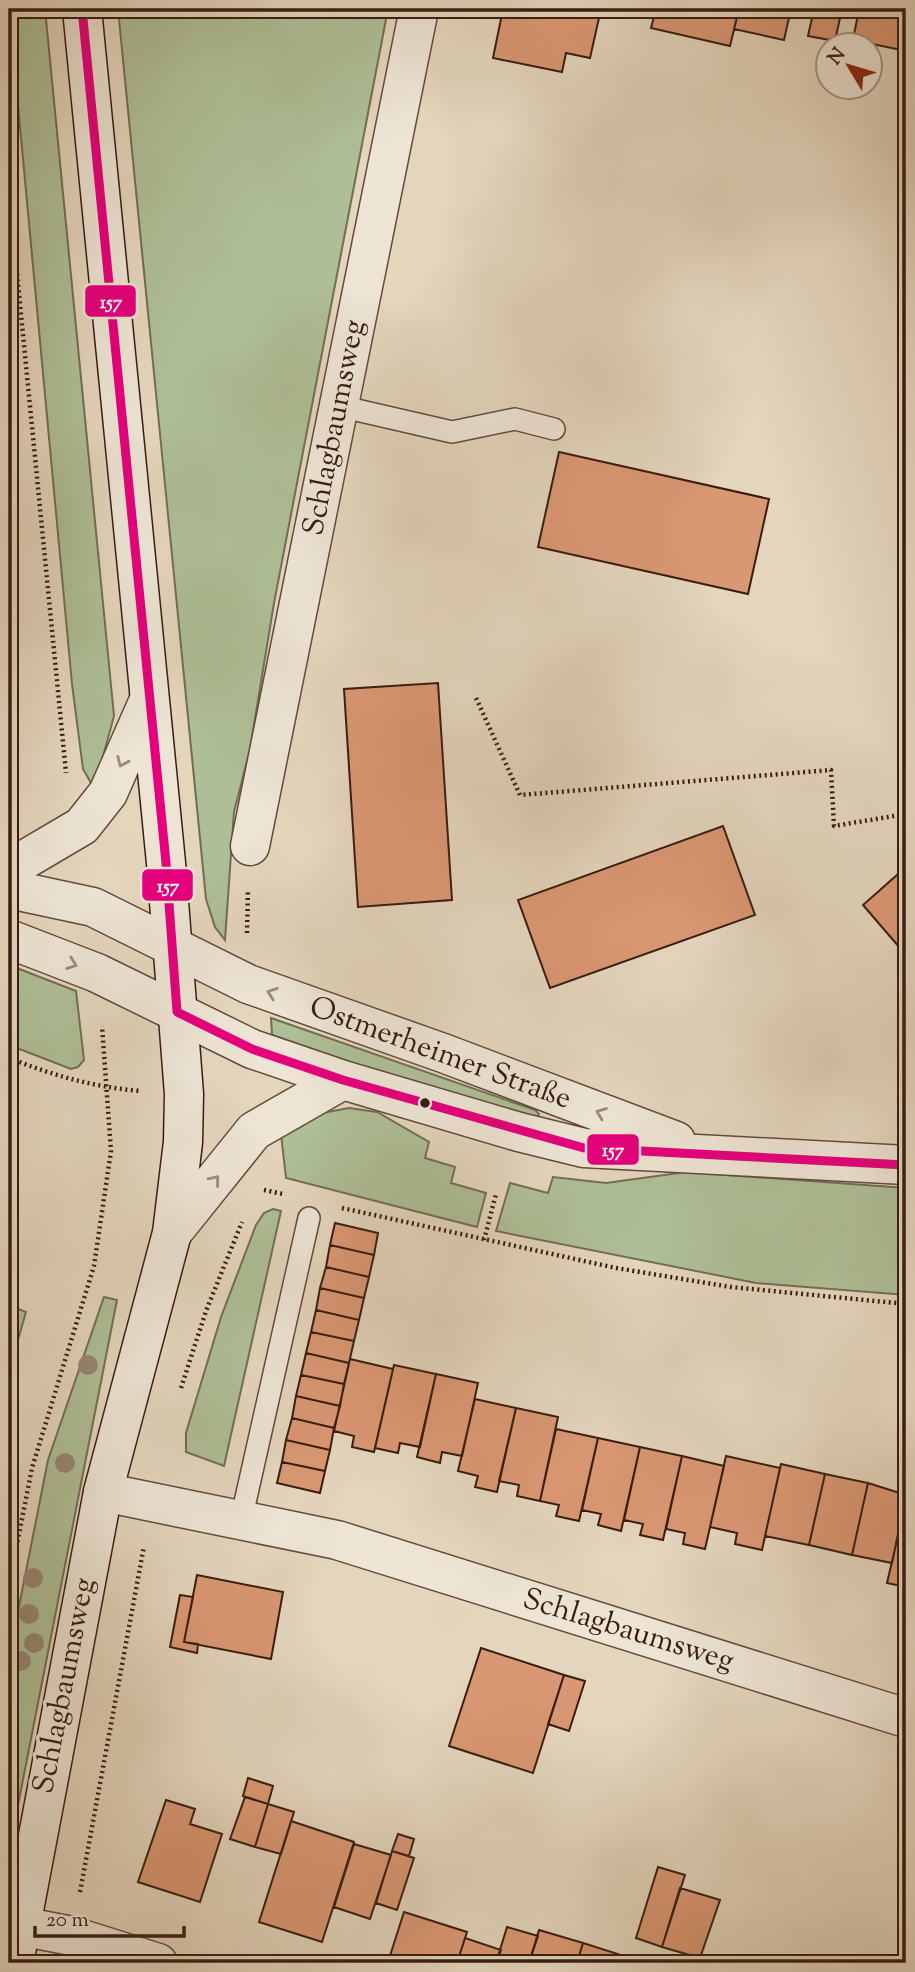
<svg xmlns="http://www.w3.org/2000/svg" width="915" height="1972" font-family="'Sorts Mill Goudy',serif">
<rect width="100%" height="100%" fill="#e4d5bd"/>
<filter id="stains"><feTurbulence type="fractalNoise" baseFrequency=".00286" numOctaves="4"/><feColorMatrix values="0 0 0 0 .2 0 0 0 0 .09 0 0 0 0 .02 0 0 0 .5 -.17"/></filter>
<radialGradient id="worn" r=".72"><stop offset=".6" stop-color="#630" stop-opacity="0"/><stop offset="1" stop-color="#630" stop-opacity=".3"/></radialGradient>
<path fill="#aebe96" stroke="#726e54" stroke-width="2" d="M9,9H45L114,716L102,760L91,783L83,769L72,684Z
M118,9H388L274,603L250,749L234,812L225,940L215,927L206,899Z
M9,965L76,991L84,1060L78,1067L71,1069L9,1045Z
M271,1018L535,1110L539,1114L537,1119L444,1095L272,1035Z
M349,1108L377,1112L429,1142L425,1158L455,1167L451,1183L486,1193L477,1227L286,1178L281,1134L322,1113Z
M686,1172L906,1188V1295L756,1283L496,1231L510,1183L548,1193L553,1177L606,1183Z
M273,1209L281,1211L224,1466L186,1452V1433L221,1317L256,1225L264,1213Z
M104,1297L117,1300L9,1851V1657L48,1460Z
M9,1305L26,1312L9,1371Z"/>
<path fill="#da9773" stroke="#371d11" stroke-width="2" d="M503,9H601L590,58L566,53L562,72L493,58Z
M656,9H739L730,46L651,28Z
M739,9H791L784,40L734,29Z
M814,9H842L835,41L808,36Z
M859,9H906V51L853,40Z
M559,452L769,499L748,594L538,547Z
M438,683L452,900L358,907L344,689Z
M723,826L755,915L550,988L518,900Z
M906,867V955L863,905Z
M335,1223L378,1233L374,1255L330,1245Z
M330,1245L374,1255L369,1277L326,1267Z
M326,1267L369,1277L364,1298L320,1288Z
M320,1288L364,1298L359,1320L316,1310Z
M316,1310L359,1320L354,1341L311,1332Z
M311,1332L354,1341L349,1363L306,1353Z
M306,1353L349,1363L344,1384L301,1375Z
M350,1359L393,1369L374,1452L352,1447L354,1436L334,1431Z
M394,1365L436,1374L420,1447L400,1443L398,1453L375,1448Z
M436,1374L478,1383L462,1456L442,1452L440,1463L417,1457Z
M301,1375L344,1384L340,1406L296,1396Z
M296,1396L340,1406L334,1428L292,1418Z
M475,1399L516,1408L497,1492L475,1487L478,1476L458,1471Z
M516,1408L558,1417L540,1501L517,1496L519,1485L499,1481Z
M292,1418L334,1428L330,1450L286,1440Z
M556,1429L598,1438L579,1521L556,1516L559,1505L540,1501Z
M598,1438L640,1447L621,1531L598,1525L601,1514L582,1510Z
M286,1440L330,1450L325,1471L282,1462Z
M640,1447L682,1456L663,1540L640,1535L643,1524L624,1520Z
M682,1456L724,1466L705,1549L683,1544L685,1533L666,1529Z
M726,1456L780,1468L762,1550L735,1544L737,1533L710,1527Z
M282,1462L325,1471L320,1493L277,1483Z
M781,1464L825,1474L809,1545L765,1536Z
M825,1474L868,1483L852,1555L809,1545Z
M868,1483L906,1495L892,1563L852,1555Z
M904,1510L906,1511V1587L887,1583Z
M197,1575L283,1592L271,1659L184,1642Z
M180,1595L193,1597L184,1642L198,1644L197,1653L170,1647Z
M481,1648L564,1675L533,1773L449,1746Z
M564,1675L585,1681L569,1731L548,1724Z
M248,1778L273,1786L268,1804L243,1796Z
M245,1797L268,1804L255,1847L230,1839Z
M166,1800L195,1809L190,1824L222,1834L200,1902L138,1882Z
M268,1804L294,1812L281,1854L255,1847Z
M291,1821L354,1842L322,1942L259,1922Z
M398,1834L414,1839L409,1856L392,1851Z
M354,1844L391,1855L370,1919L334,1907Z
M392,1851L414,1858L397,1910L376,1903Z
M658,1867L685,1875L662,1947L636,1938Z
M680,1888L720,1900L700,1958L662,1947Z
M404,1912L467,1932L457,1963L388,1962Z
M507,1927L538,1936L529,1963H496Z
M539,1930L583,1943L577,1963H529Z
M465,1938L501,1950L496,1963H457Z
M583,1943L640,1961L639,1963H577Z"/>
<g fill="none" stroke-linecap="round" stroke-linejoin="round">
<g stroke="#624b3c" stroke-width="24">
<path id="service" d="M339,406L452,432L515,419L554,429
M241,1520L309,1218"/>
</g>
<g stroke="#624b3c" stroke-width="41">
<path id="minor" d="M250,846L419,9
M103,1492L337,1540L906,1718
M20,1926L72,1936L158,1963"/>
</g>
<g stroke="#624b3c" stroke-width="41">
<path id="tertiary" d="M9,869L82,826L108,793L149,700
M9,889L93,907L248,984L443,1053L676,1141
M9,939L97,973L252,1049L343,1080L519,1132L584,1148L906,1165
M172,1233L254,1131L343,1080"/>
</g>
<g stroke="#371d11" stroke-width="41">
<path id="secondary" d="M14,1963L103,1492L172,1233L183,1142L184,1094L166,863L82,9"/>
</g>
<path stroke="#371d11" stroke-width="4.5" stroke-dasharray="2 3.5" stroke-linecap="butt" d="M9,192L66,773
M476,698L520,795L831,770L834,826L906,814
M247,933L248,889
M9,1058C52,1075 93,1087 140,1091
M264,1190L283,1194
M342,1208L616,1268L731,1287L906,1304
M484,1240L496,1194
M181,1388L206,1311L242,1222
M9,1585L32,1468L94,1266L111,1151L102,1026
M80,1892L144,1546"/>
<use href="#service" stroke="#ede4d4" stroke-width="21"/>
<use href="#minor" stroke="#ede4d4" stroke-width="38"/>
<use href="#tertiary" stroke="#ede4d4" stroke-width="38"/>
<use href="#secondary" stroke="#ede4d4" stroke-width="38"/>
<g stroke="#ede4d4" stroke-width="14">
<path id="bus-1" d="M82,9L166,863L177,1012L252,1049L343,1080L584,1148L906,1165"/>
</g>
<use href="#bus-1" stroke="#e5007d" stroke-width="9"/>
</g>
<g fill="#958671">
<circle cx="88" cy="1365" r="10"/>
<circle cx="65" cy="1463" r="10"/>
<circle cx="33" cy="1578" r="10"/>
<circle cx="29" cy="1614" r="10"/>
<circle cx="34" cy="1643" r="10"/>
<circle cx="21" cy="1661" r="10"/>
</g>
<defs><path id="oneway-chevron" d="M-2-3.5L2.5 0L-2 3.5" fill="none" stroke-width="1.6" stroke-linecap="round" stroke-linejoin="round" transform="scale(1.75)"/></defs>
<g stroke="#9b8a7c">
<use href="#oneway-chevron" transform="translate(122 762) rotate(114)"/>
<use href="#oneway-chevron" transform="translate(72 964) rotate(20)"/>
<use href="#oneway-chevron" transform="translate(272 993) rotate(-160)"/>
<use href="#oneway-chevron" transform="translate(601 1113) rotate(-159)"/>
<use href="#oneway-chevron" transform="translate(215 1180) rotate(-51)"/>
</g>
<circle fill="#371d11" stroke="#ede4d4" stroke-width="2.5" cx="425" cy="1103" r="6"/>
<g text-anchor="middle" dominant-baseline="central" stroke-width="7" stroke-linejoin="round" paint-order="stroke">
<g font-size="30" fill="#371d11" stroke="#ede4d4">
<text transform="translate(335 428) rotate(-79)">Schlagbaumsweg</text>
<text transform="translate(440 1054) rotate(20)">Ostmerheimer Straße</text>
<text transform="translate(628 1631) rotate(17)">Schlagbaumsweg</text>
<text transform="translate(65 1686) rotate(-79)">Schlagbaumsweg</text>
</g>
</g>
<g stroke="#ede4d4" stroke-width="2.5">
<rect x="84" y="284" width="53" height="34" rx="7" fill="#e5007d"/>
<rect x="141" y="868" width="53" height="34" rx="7" fill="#e5007d"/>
<rect x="586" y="1133" width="54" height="33" rx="7" fill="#e5007d"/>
</g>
<g font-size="19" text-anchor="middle" font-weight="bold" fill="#fff">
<text x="111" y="308">157</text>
<text x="168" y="892">157</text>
<text x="613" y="1156">157</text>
</g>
<rect width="915" height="1972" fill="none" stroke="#e4d5bd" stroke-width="35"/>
<rect x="10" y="10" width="894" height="1951" fill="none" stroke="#371d11" stroke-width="3.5"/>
<rect x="18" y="18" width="880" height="1937" fill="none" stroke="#371d11" stroke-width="2"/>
<g transform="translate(849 66) rotate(308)"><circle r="33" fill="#ede4d4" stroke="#a49486" stroke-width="2"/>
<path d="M0-5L12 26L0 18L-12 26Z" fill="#8f2418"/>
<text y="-10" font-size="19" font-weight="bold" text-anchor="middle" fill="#371d11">N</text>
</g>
<path d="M35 1926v10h149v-10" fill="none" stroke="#371d11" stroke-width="3.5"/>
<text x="46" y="1926" font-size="21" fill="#371d11" stroke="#ede4d4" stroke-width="5" paint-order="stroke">20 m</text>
<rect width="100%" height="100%" filter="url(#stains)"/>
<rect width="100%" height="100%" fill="url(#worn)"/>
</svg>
